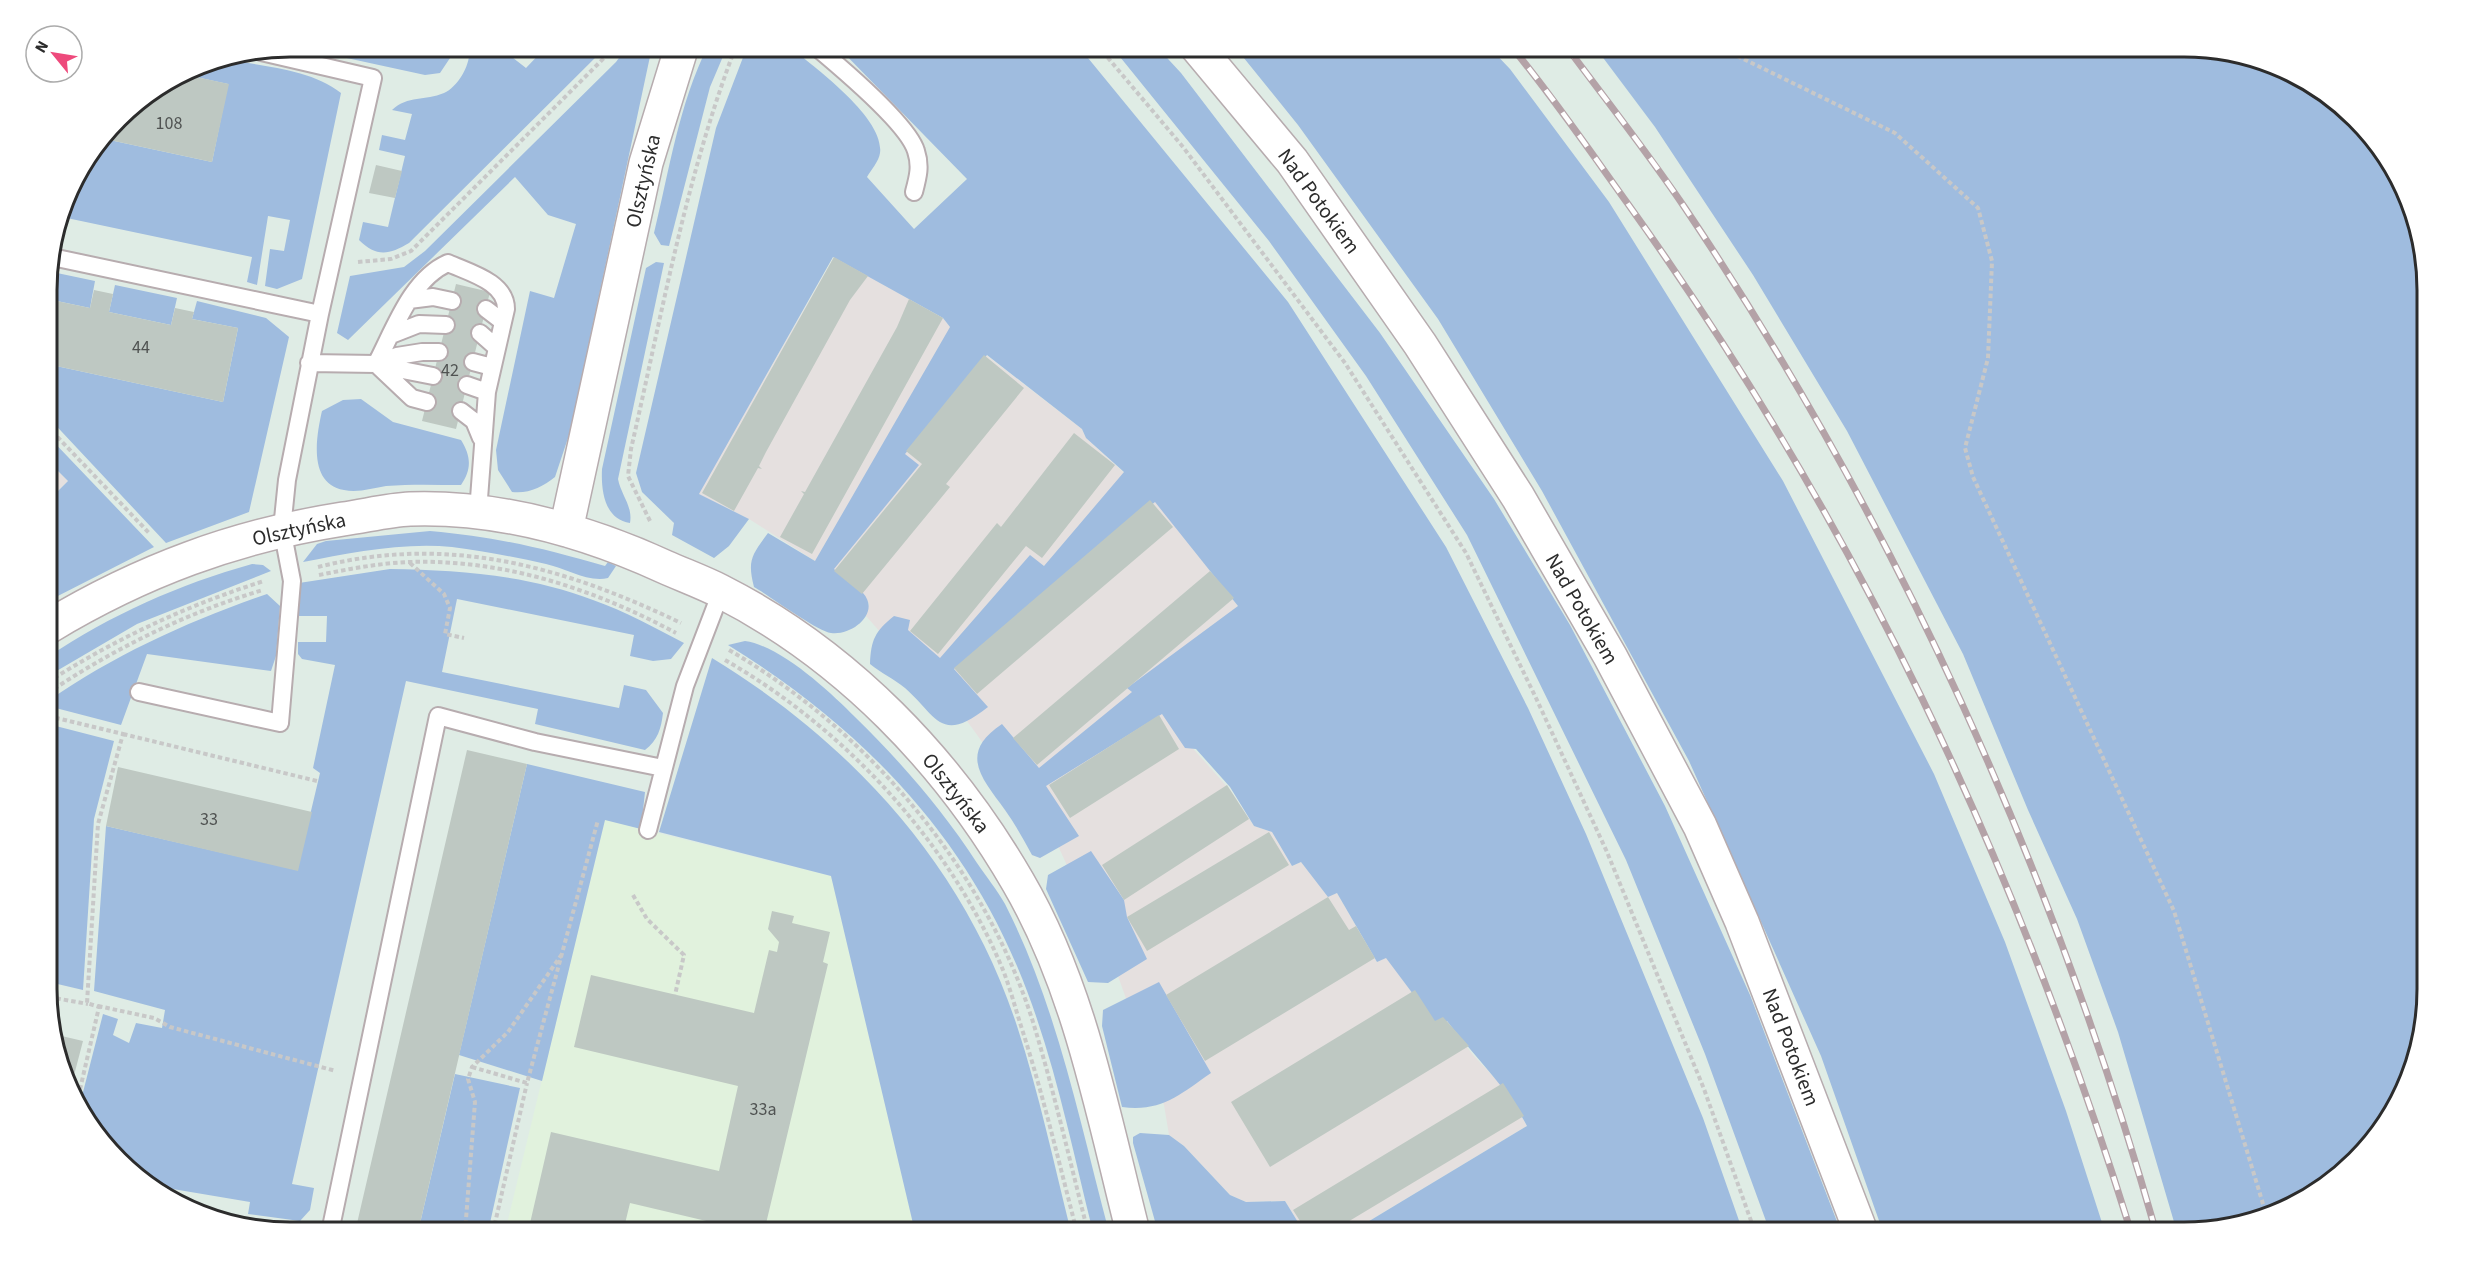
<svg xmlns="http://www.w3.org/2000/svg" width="2474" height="1279" font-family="'Source Sans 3',sans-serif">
<rect width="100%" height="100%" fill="#dfece5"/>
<path fill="#e5e0df" d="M834,257L943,318L950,327L1082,429L1086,438L1155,501L1238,606L1162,714L1231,791L1254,826L1272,832L1292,866L1301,862L1328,896L1337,893L1377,962L1386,957L1437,1026L1447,1021L1473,1055L1506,1090L1527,1126L1351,1232H1304L1285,1201L1246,1202L1230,1195L1184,1146L1169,1135L1164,1105L1118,976L1059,848L967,721L912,668L866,616L869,603L815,561L749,519L698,494Z
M47,460L68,481L48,501Z"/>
<path fill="#e1f2dd" d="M605,820L831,876L915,1232H505Z"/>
<path fill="#9fbcdf" d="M708,46L727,47L710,87L669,246L661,245L654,233C669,172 679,103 708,46Z
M296,47H379L409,53L415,47H448L450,58L440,73L425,75Z
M469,47H499L526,68L546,47H606L409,243C389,255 376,257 359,240L363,222L388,227L405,156L379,150L382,135L405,140L412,114L392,110C408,95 425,101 444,93C459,86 472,62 469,47Z
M627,47H652L570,432L555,477C542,487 529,494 512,492L498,470L496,450L530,291L554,298L576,224L548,215L515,177L348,340L337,333L350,276L404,267L425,251L616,62Z
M747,47H790C814,67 885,118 880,153C879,161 871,170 867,177L914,229L967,179L838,47H1079L1288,302L1446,547L1528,708L1586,834L1703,1118L1743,1232H1351L1527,1126C1507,1087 1474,1056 1447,1021L1437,1026L1386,958L1377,962L1337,893L1328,897L1301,862L1292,866L1272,832L1254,826L1230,787L1196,749L1185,748L1162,714L1046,786L1079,836L1040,858L1032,855C1024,840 1015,824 1005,810C983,779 957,754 1002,724L1039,768L1132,692L1127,688L1238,606L1155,502L954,669L988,707C940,745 937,716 905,688C894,679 881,673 870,664C871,640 875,631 894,616L910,620L908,630L940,658L1030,555L1044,566L1124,472L1086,438L1082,429L987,355L905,454L919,465L834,569C842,577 855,583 863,593C881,613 852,636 831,633C817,631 770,596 754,587C747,560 752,555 768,533L815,561L950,327L943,318L833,257L699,494L749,519L729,546L714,558L672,535L674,523L642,492L636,473L716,128Z
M1112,47H1157L1181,73L1380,333L1494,499L1570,625L1665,806L1750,995L1841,1232H1770L1705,1054L1626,860L1467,535L1366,376L1269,241Z
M1235,47H1489L1510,69L1609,202L1783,481L1934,774L2005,942L2066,1111L2105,1232H1883L1821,1056L1689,761L1542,491L1438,319L1298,125Z
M1595,47L2184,46L2292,72L2345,107L2386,154L2425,259L2427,989C2420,1023 2415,1064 2403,1096C2398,1106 2389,1117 2383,1126C2337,1194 2258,1232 2177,1232L2118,1032L2077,919L2028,810L1963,654L1847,431L1753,275L1655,127Z
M227,59C263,67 311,69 341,93L302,279L277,289L265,286L270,249L284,251L290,220L268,216L257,285L247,282L252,257L62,217L72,182L105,139L212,162L228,84L182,74L197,65Z
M656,262L664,263L618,479C621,495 633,506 630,523C604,519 601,490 602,469L646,268Z
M57,273L95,281L90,308L52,300Z
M115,285L177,298L171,325L109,312Z
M197,301L266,318L289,337L249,512L166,543L47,416V364L223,402L238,328L192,319Z
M361,399L393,422L461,440C471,456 472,469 461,485C436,485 411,484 386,486C373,488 358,493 344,490C308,484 316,437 322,411L343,400Z
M47,435L154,547L48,601V501L68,481L47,460Z
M430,531C496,537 542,548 605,566L608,562L616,566L608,578C589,583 565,568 546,564C515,557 483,551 452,547C403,542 350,553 303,562L317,544L326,541Z
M252,564L263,565L271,571L137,624L48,676V657C110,615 180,584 252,564Z
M390,569C459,570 528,575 593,600C625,611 655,628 684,643L671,659L653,661L630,656L634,635L457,599L442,672L619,708L624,685L646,690L663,713C661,729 658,740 645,750L535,724L538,709L406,681L292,1184L314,1188L310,1210L300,1221L248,1214L250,1202L149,1185L129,1172L88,1125L80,1104L103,1014L118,1019L113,1035L129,1043L136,1023L162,1028L165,1010L94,991L106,826L297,870L320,773L313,768L335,665L302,659L298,654V642H326L327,616H298L299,583Z
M267,594L280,606L276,656L271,671L147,654L121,725L48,706V701C116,654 189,621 267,594Z
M745,641C781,646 829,691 855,717C901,762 942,809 977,863C986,876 997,890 1005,904C1057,1006 1080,1123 1109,1232H1093C1071,1144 1053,1051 1017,966C959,828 855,723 728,645Z
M712,658C853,744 965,867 1017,1026C1039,1093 1054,1164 1071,1232H915L831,876L659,832Z
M48,724L114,741L94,819L83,990L49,982Z
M527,764L645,792L641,829L605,820L542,1081L459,1055Z
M1091,851L1124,900L1127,917L1147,959L1108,983L1088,982L1046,889L1048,875Z
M1159,982L1211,1073C1179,1095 1162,1112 1122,1107L1102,1026L1103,1010Z
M455,1074L520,1088L488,1232H418Z
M1140,1133L1169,1135L1184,1146L1230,1195L1246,1202L1285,1201L1304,1232H1158L1133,1143V1137Z"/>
<path fill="#bec8c2" d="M182,74L229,84L212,162L105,139L129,107Z
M376,165L402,171L395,198L369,193Z
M834,257L868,276L850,300L766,452L759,466L762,469L758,468L734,511L702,493Z
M47,281L56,282L52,300L90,308L94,290L113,294L109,312L171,325L175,308L194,312L192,319L238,328L223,402L47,364Z
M456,284L490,292L456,429L422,421Z
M909,299L943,318L812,554L780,537L804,494L801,491L805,492L897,327Z
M984,355L1024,388L946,484L950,487L862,594L834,571L922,464L906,451Z
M1074,433L1115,465L1042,558L1026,546L938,654L910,631L997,523L1001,527Z
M1150,500L1173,527L977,694L954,668Z
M1210,571L1234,598L1037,765L1013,738Z
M1159,715L1179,749L1070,818L1049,785Z
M467,750L527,764L418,1232H355Z
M118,767L312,812L298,871L106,826Z
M1227,785L1249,819L1124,900L1102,865Z
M1269,832L1289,865L1147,951L1127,917Z
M1328,897L1349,930L1356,926L1375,958L1205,1061L1166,995Z
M772,911L794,916L792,923L830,932L823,962L828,964L764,1232H753L630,1203L623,1232H528L551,1132L719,1171L738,1086L574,1047L591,975L754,1013L769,950L777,952L779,942L768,929Z
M1415,990L1435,1021L1443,1017L1469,1046L1270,1167L1231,1102Z
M53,1034L83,1041L72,1083Z
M1503,1083L1524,1116L1331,1232H1307L1293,1210Z"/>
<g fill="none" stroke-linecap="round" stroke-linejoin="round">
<g stroke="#b7acaf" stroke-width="20">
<path id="lane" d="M815,46C839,66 908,124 916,151C921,166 918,177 914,192
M52,257L320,314
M409,300L433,297L452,301
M486,309L503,322
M480,333L497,348
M391,335L419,324L446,325
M473,362L492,367
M309,363L376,364L397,356L422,352H439
M376,364C394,330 411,279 448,263C470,273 506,282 506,309L487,392L478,512
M376,364L412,398L427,402
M377,365L433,376
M467,385L487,392
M461,411L474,421L481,438
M139,692L280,723L292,581L282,529L287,480L320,314L373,78L261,52
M648,830L685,686L721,592
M330,1232L438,716L535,742L663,768"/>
</g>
<g stroke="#b7acaf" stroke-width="36">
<path id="street" d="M566,530L646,163L682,46
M48,627C141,571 235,536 343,519C365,516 388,510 410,509C499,506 584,530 665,567C683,575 702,582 720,591C846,655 948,761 1018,882C1080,988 1103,1115 1133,1232"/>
</g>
<g stroke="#b7acaf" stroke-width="36">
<path id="secondary" d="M1196,46L1292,161L1420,344L1518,497L1610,656L1700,826L1742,922L1861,1232"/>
</g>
<path stroke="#c8c8c8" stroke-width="4" stroke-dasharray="4.5 3" stroke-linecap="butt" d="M1098,46L1183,147L1345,363L1466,553L1536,698L1607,852L1704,1089L1755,1232
M1717,46L1895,133L1978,208L1992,261L1988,358L1965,448L1973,477L2174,911L2267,1217
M358,262L391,259L411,251L616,46
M47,426L150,534
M650,521L628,476L631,449C662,314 686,176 736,46
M410,563L444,594L450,608L445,634L464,638
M318,567C449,534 562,566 681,623
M319,575C349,569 380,563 410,562C504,559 594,589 676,633
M729,650C868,731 984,867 1033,1022C1054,1091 1070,1162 1088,1232
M725,660C844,728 950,842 1003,970C1010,988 1015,1007 1021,1026C1043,1094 1059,1163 1077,1232
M48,682C115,639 188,605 264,581
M48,693C113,649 188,612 263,590
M48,716L123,734L98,824L87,1003L99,1007L78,1098
M123,734L317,781
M633,895L647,919L684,955L675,995
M49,997L88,1004
M98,1006L154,1018L170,1027L336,1071
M472,1067L527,1083L598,820
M465,1232L475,1102L468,1079L472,1067L508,1032L562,954
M493,1232L527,1083"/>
<use href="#lane" stroke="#fff" stroke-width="16"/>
<use href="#street" stroke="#fff" stroke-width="33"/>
<use href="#secondary" stroke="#fff" stroke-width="33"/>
<g stroke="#b4a2a7" stroke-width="7">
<path id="rail" d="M1511,46C1553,97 1590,151 1628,204C1856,522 2015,859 2131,1232
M1566,46C1606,100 1648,153 1685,208C1896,522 2053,869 2156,1232"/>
</g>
<use href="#rail" stroke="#fff" stroke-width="4.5" stroke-dasharray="14" stroke-linecap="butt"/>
</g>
<g text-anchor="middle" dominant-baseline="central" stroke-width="5" stroke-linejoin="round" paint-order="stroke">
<g font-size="18" fill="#505352">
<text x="169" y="123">108</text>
<text x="141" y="347">44</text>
<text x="450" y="370">42</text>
<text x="209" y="819">33</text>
<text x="763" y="1109">33a</text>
</g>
<g font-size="21" fill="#2c2c2c" stroke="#fff">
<text transform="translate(643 181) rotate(-77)">Olsztyńska</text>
<text transform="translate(1319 201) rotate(54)">Nad Potokiem</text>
<text transform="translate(299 529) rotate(-12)">Olsztyńska</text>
<text transform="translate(1582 609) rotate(60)">Nad Potokiem</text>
<text transform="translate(956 793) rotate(52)">Olsztyńska</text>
<text transform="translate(1791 1047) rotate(69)">Nad Potokiem</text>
</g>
</g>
<path d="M0 0H2474V1279H0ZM290 57H2184A233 233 0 0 1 2417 290V989A233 233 0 0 1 2184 1222H290A233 233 0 0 1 57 989V290A233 233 0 0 1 290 57Z" fill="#fff" fill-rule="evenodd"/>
<path fill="none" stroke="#2c2c2c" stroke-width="3" d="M290 57H2184A233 233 0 0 1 2417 290V989A233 233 0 0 1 2184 1222H290A233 233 0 0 1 57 989V290A233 233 0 0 1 290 57Z"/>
<g transform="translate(54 54) rotate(300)"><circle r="28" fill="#ffffff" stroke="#ababab" stroke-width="1.5"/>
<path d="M0-4.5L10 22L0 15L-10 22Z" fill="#ee4a7c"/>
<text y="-9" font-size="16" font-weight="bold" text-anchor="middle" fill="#2c2c2c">N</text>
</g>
</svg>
